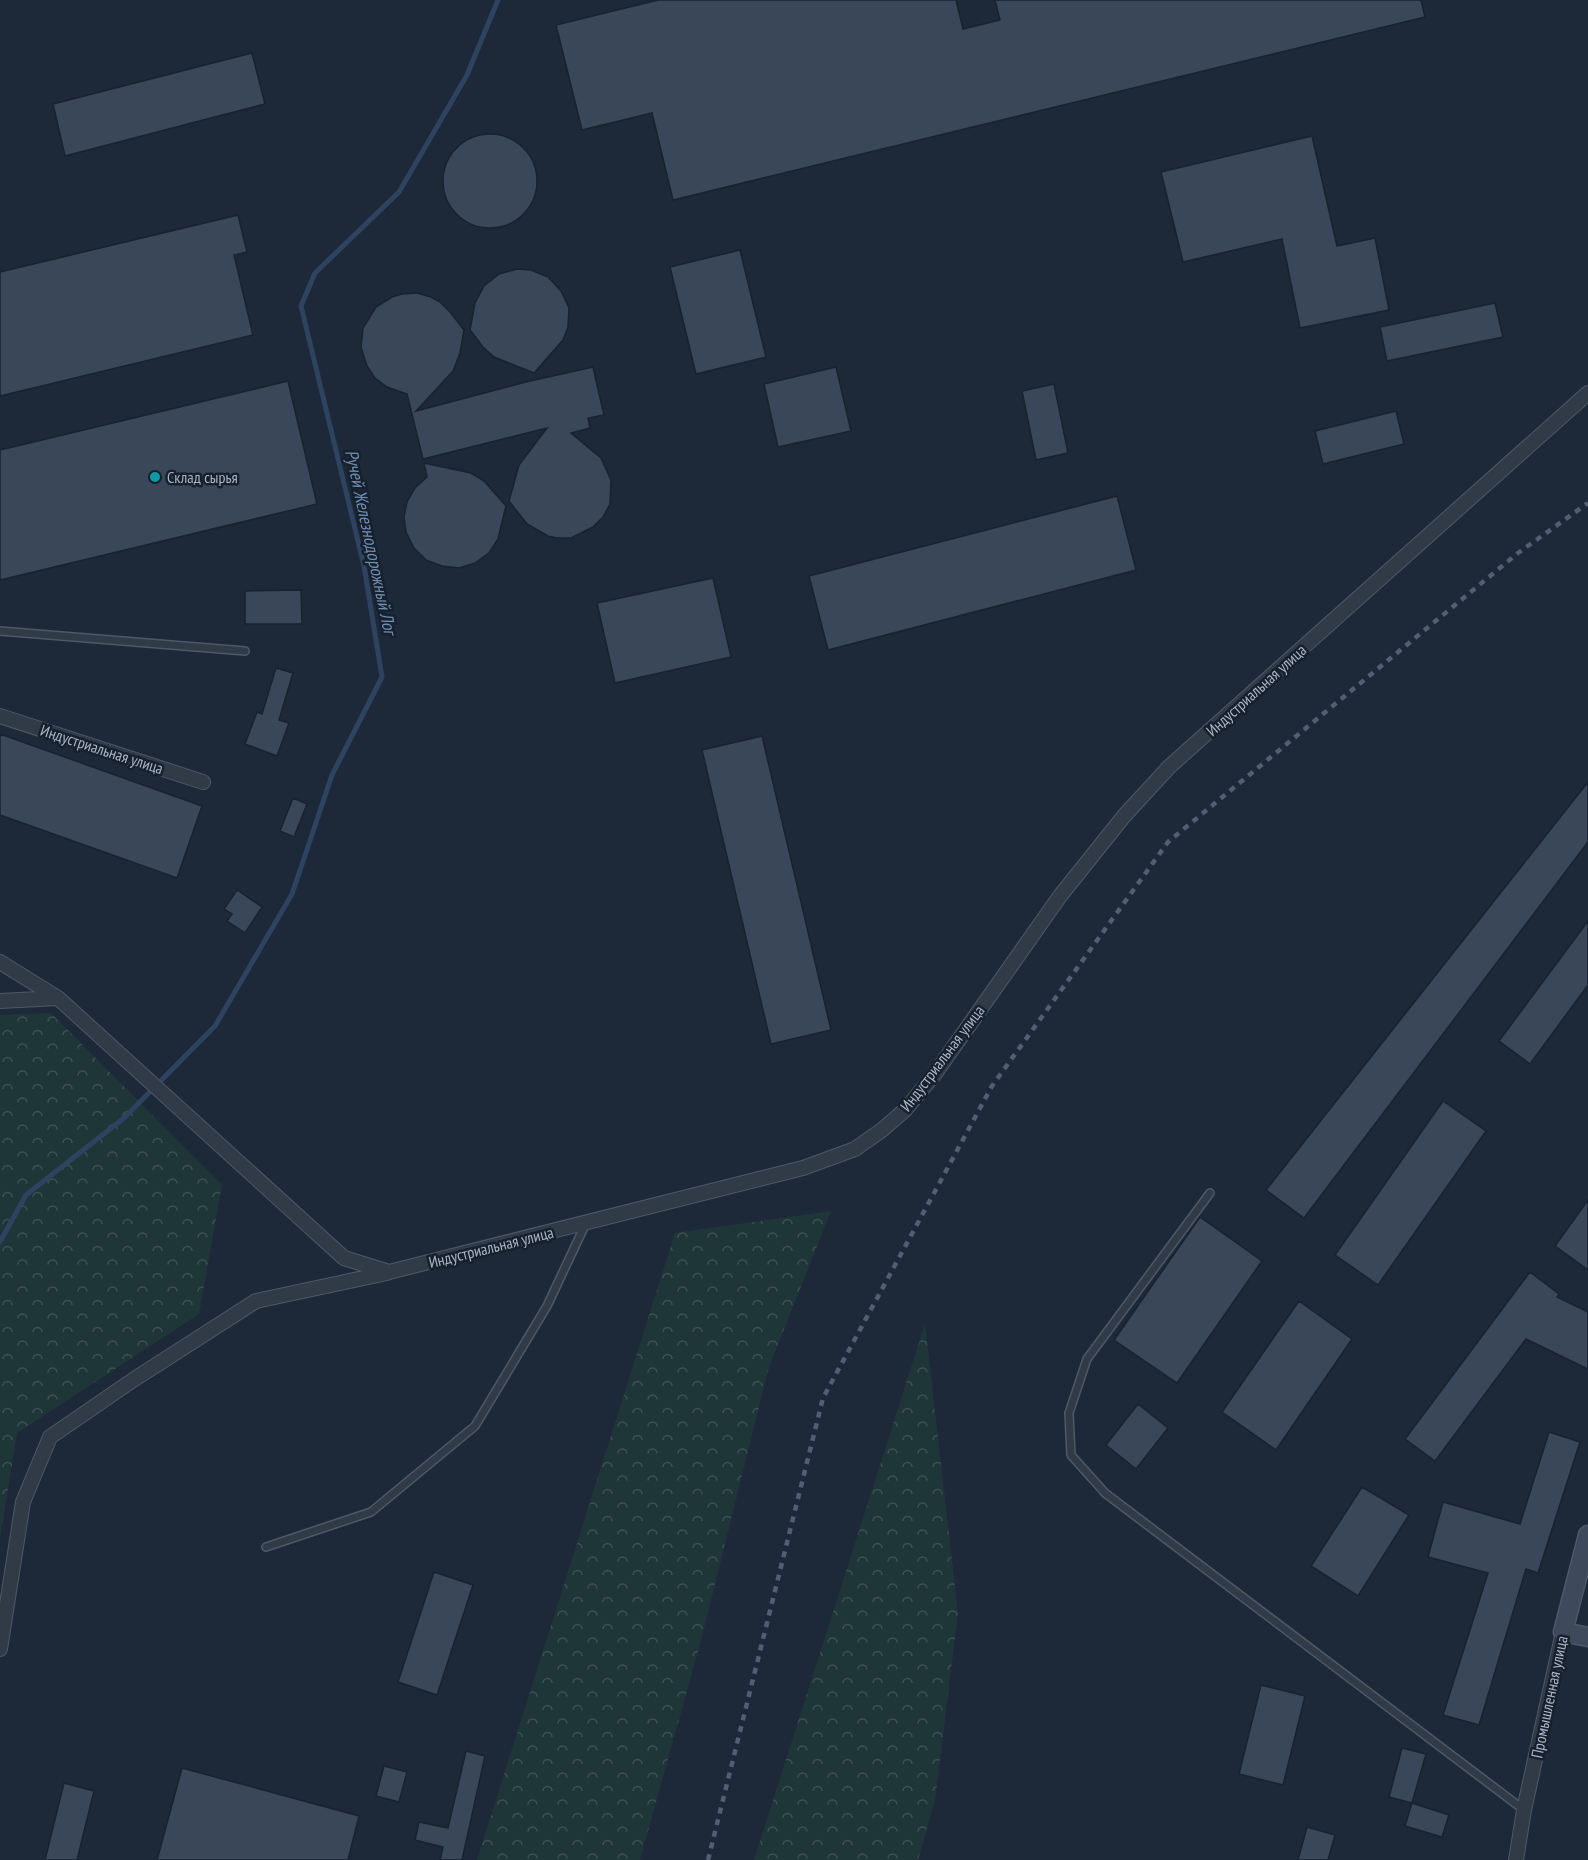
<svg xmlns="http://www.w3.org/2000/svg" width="1588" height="1860" font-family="'PT Sans Narrow',sans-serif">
<defs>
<pattern id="forest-crowns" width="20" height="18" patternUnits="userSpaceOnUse" patternTransform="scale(1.5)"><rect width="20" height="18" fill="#1f3639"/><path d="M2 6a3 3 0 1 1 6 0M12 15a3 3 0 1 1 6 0" fill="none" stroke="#3d5154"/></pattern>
</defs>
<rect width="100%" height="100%" fill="#1d2938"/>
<path fill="url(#forest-crowns)" d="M51,1013L222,1185L199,1314L17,1433L0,1538V1015Z
M831,1211L769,1367L700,1644L640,1860H477L675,1233Z
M925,1324L958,1613L935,1800L918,1860H754Z"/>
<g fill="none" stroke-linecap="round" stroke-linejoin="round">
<path stroke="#2d435f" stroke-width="5" d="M0,1242L26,1195L124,1118L215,1026L292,894L332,775L382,677L364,566L301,306L315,273L399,192L467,75L498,0"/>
</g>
<path fill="#394759" stroke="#19222f" stroke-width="1.5" d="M658,0H956L963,29L1000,20L995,0H1421L1425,17L673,200L652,113L582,130L556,25Z
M252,53L265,104L65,156L53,104Z
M443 181a47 47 0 1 1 94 0a47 47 0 1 1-94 0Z
M1312,136L1337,246L1375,238L1389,310L1300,328L1282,239L1183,262L1161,172Z
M238,215L247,252L234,255L253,335L0,396V272Z
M740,250L766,357L696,374L670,267Z
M517,269L531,270L548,277L561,291L569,308L568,327L563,340L534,373L494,357L483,347L470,330L475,303L484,286L499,274Z
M417,293L431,297L440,302L450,312L464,330L460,353L453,371L416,411L526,382L593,367L604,415L588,418L590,428L571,433L601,458L611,480L610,504L603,517L593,527L571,538H557L548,536L527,524L509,501L519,465L547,428L423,459L407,394L387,387L375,378L367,366L361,347L363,328L376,307L392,297L402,294Z
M1495,303L1503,337L1387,361L1380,327Z
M836,367L851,431L778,447L764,384Z
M288,381L317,504L0,580V450Z
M1054,384L1068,453L1036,460L1022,391Z
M1396,411L1404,444L1323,464L1315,431Z
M424,463L471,473L484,481L506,506L498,539L489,553L475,563L459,568L442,566L426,560L414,548L406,532L404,517L407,502L415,488L427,477Z
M1117,496L1136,570L828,650L809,576Z
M713,578L731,657L615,683L597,603Z
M301,590L302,624H245V591Z
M276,668L293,673L279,720L289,723L277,756L245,744L257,712L262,714Z
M0,734L202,806L177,878L0,815Z
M762,736L831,1030L771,1044L702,750Z
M1588,782V842L1304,1218L1266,1190Z
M293,798L307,804L294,837L280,831Z
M237,890L262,907L245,933L227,921L232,914L224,909Z
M1588,921V985L1530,1064L1499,1041Z
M1443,1101L1486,1131L1378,1285L1335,1255Z
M1588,1200V1270L1555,1246Z
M1200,1217L1262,1261L1177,1383L1114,1340Z
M1530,1272L1559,1294L1557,1297L1588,1312V1369L1526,1339L1435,1461L1405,1439Z
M1299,1301L1352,1339L1276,1450L1222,1412Z
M1138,1404L1168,1428L1136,1469L1106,1445Z
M1549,1432L1580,1442L1538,1573L1526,1569L1479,1725L1443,1715L1488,1573L1428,1557L1443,1502L1520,1524Z
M1362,1487L1409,1515L1358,1596L1311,1566Z
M434,1572L473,1585L437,1695L398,1682Z
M1261,1685L1305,1696L1283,1785L1239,1774Z
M1402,1748L1426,1754L1412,1803L1389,1797Z
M466,1751L485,1756L462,1860H440L443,1847L415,1840L419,1822L448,1828Z
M384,1766L407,1772L399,1802L376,1796Z
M182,1768L359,1816L348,1860H157Z
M64,1783L94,1791L77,1860H45Z
M1412,1803L1449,1815L1442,1837L1405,1826Z
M1307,1827L1335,1835L1328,1860H1298Z"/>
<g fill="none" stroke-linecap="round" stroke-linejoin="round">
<g stroke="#4e5867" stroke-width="10">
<path id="service" d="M0,631L245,651
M1210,1193L1087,1359L1069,1413L1071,1455L1105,1493L1524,1810
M266,1547L371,1512L475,1426L547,1306L586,1223"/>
</g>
<g stroke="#4e5867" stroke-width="16">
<path id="minor" d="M0,716L203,782
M0,962L58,998L344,1258L389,1272L803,1168L855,1149L882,1130L905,1110L934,1075L1060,896L1124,816L1169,767L1588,393
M0,1001L58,998
M0,1649L23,1502L50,1437L133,1380L256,1301L387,1273
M1516,1860L1524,1810L1563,1632"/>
</g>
<g stroke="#4e5867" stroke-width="21">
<path id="secondary" d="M1588,1535L1563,1632L1588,1637"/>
</g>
<use href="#service" stroke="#313b48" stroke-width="7"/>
<use href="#minor" stroke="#313b48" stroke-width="14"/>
<use href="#secondary" stroke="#3e4a5c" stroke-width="18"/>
<path stroke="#525f70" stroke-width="4.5" stroke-dasharray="6 6" stroke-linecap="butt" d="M708,1860L823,1398L992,1086L1168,842L1518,553L1588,503"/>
</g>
<circle fill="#0f9aa8" stroke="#17202d" stroke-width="2" cx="155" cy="477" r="6"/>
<g text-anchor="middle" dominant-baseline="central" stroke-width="5" stroke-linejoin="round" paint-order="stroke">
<g font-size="16" fill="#aab5c6" stroke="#17202d" text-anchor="start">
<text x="167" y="477">Склад сырья</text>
</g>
<g font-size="16" fill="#aab5c6" stroke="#17202d">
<text transform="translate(1256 690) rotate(-42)">Индустриальная улица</text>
<text transform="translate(102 749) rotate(18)">Индустриальная улица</text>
<text transform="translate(942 1058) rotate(-53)">Индустриальная улица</text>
<text transform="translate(491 1247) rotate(-14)">Индустриальная улица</text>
<text transform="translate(1549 1697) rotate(-78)">Промышленная улица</text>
</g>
<g font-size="18" font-style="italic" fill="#6f8db2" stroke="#17202d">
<text transform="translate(371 542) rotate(78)">Ручей Железнодорожный Лог</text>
</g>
</g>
</svg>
